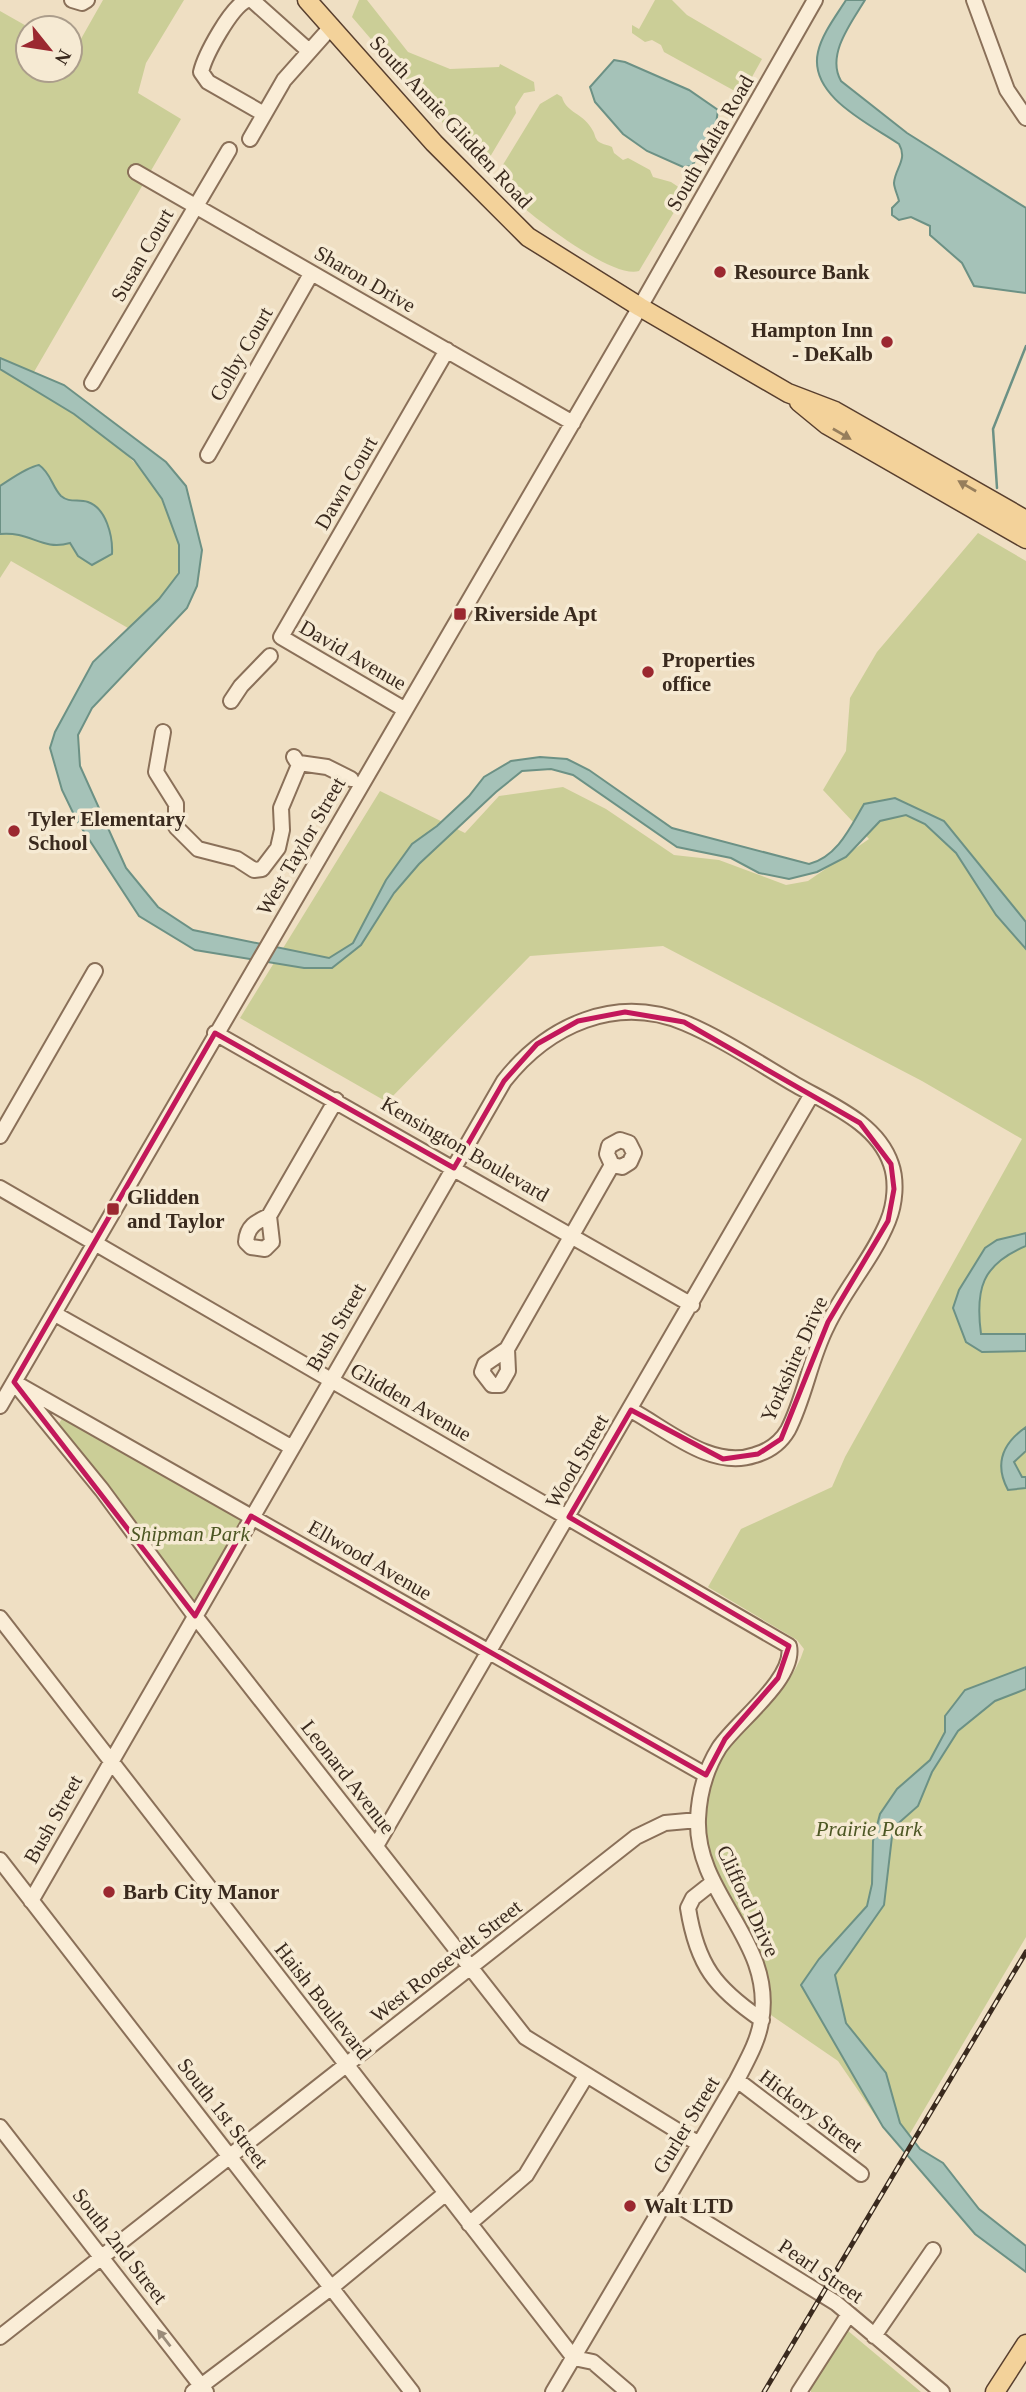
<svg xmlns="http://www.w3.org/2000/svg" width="1026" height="2392" font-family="'Times New Roman',serif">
<rect width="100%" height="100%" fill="#efdfc3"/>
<path fill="#cbce97" d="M103,0H184L146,63L138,93L181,119L27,384C95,427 187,480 180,573L160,599L128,628L11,561L0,578V11L30,28L28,70H70V51L73,53Z
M359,0H367L408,52L450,69L499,67L500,64L534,82L535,91L524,93L515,107L516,113L487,162L479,165L352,17Z
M655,0H672L687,15L762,59L742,95L664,52L661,45L652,40L645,42L632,33V25L639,29Z
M557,94L562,97C566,113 584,113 593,131C595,134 595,141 601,143C605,145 608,145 612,147L614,153L623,160L628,158L650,170L653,177L671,182L686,192L639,271C609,280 515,203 493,181L540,104Z
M978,533L1026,561V1937L902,2147L883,2127L838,2061L768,2013C768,1992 767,1975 760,1955C738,1893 685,1858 710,1783C728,1729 787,1704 804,1649L797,1640L708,1587L741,1529L832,1487L845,1457L1022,1139L922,1081L663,946L530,956L387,1102L240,1018L380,791L465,833L499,796L563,787L606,809L674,855L719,860L786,885L808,881L869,839L823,790L846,751L850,698L877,652Z
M64,1416L244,1518L195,1605L57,1426Z
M847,2330L921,2392H811V2386Z"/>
<path fill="#a5c2b8" stroke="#6c9185" stroke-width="2" d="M846,0H865C851,23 826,55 841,81L907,133L1026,208V293L974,286L962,263L930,235V226L911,217L899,220L892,215V208L899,201C898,196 894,188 894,183C895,168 908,160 899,144C870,124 808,96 818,52C822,34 836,16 846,0Z
M614,60L625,62L689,90L718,110L716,124L692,166L683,167L647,151L623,134L595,102L590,87Z
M0,358L64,385L166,462L186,486L202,550L197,586L187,608L92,708L78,735L80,766L126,868L158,907L193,930L329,958L353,943L386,880L412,844L437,826L469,796L484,777L511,761L540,757L567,759L589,770L672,828L809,864C837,857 850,828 864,804L895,798L944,821L1026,922V949L996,915L956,853L925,824L906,815L880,821L846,857L817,872L789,879L759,873L731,858L677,847L573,775L551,769L522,771L496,792L419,864L394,893L361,945L332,968H304L195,950L139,916L77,821L62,790L50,748L55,732L93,662L159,599L179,573V545L162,499L134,460L74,414L0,369Z
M39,465C51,473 52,487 61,496C69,503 78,499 88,502C106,508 113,536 112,554L92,565L78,556L70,543C41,551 31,531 0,534V486C11,479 27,467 39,465Z
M1026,1233V1246C982,1264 975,1289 981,1334H1026V1351L982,1352L966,1342L953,1308L959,1290L985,1248L997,1240Z
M1026,1427V1451L1014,1462L1022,1477H1026V1488L1008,1490C994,1464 1003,1443 1026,1427Z
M1026,1667V1689L995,1701L958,1731L932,1772L918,1806L893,1828L884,1905L835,1975L846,2023L886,2073L900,2123L920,2149L943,2163L979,2209L1026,2246V2272L975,2234L883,2127L801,1985L819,1959L867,1906L872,1884L873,1841L880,1814L897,1789L930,1760L945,1732V1716L965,1690Z"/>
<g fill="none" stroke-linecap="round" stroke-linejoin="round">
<path stroke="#6c9185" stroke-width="2.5" d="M997,488L993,429L1026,346"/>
<g stroke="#8a7059" stroke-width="18">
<path id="minor" d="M72,0L82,3L87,0
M247,0C231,7 205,55 201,72L208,82L264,114
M252,0L309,51
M974,0L1007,90L1026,118
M250,139L284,80L332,26
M136,172L573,423
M92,383L229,150
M208,455L311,274
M231,701L241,686L270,656
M404,709L281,637L447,350
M163,732L156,772L176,804V827L198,849L237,859L254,870L262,869L278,848L282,830L281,808L299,765L294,757
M299,763L327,767L351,779
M215,1033L692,1305
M0,1136L95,971
M0,1188L789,1646C796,1679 735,1723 719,1748C706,1769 699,1794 698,1819C695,1896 776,1941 761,2022C758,2042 746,2062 737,2080L553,2392
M269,1216L272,1242L265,1249L251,1247L246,1242C247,1226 256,1222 269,1216L336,1100
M55,1314L291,1447
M507,1349L508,1371L500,1385H492L482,1372L485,1364L507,1349L612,1165L622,1167L630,1162L634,1153L629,1143L620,1140L609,1146L607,1154L612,1165
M14,1382L102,1490L195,1616L525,2037L699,2144
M21,1386L706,1775
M0,1406L640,307L815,0
M0,1618L574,2358L593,2362L628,2392
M376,1846L812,1094
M0,1860L412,2392
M712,1883L693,1898L688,1908C697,1965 715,1988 762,2020
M31,1901L504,1081C548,1025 616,994 685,1023C723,1039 760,1064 796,1085C831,1105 877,1123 891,1164C897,1181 895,1204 888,1221C873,1258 844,1290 827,1326C810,1359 805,1397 788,1430C781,1442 769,1451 755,1455C712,1470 668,1430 631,1410
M737,2080L861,2174
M0,2127L206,2392
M666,2198L836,2303L942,2392
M469,2224L526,2175L586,2076
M874,2336L933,2250
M0,2337L636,1837L665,1823L698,1820
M193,2392L332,2287L446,2193
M799,2392L849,2314"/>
</g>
<g stroke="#583f2e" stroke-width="21">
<path id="major" d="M307,0L434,143L528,237L640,307L788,393L835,411L1026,520
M799,402L827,425L1026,539
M995,2392L1026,2344"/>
</g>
<use href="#minor" stroke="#faedd7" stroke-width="14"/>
<use href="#major" stroke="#f3d29a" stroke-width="18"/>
<g stroke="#3a2a1e" stroke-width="5">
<path id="rail" d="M764,2392L1026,1952"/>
</g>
<use href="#rail" stroke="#f6ead3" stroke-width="2.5" stroke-dasharray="8" stroke-linecap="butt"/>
</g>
<defs><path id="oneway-solid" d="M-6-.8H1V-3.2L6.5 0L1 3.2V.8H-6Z" transform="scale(1.75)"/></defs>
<g fill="#967e5c">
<use href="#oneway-solid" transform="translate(842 434) rotate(30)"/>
<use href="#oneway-solid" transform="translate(967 486) rotate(-150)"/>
</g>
<use fill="#9a8c7a" href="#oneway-solid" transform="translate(164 2338) rotate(-128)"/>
<path fill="none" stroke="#c2185b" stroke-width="5" stroke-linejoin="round" d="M625,1012L684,1022L860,1123L891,1164L894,1189L888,1221L828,1322L781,1439L758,1454L723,1459L631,1410L569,1517L789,1646L778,1678L725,1739L706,1775L251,1516L195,1616L14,1382L215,1033L454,1168L504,1081L537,1044L578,1021Z"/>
<g fill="#9b2830" stroke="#f6ead3" stroke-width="2.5">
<circle cx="720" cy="272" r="7"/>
<circle cx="887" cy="342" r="7"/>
<rect x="453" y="607" width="14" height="14" rx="3.5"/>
<circle cx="648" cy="672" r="7"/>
<circle cx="14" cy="831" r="7"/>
<rect x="106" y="1202" width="14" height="14" rx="3.5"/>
<circle cx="109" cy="1892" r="7"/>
<circle cx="630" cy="2206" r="7"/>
</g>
<g text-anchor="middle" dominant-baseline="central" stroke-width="7" stroke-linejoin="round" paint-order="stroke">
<g font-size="21" fill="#3a2a1e" stroke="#f6ead3">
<text transform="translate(451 122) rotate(47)">South Annie Glidden Road</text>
<text transform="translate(710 143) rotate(-60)">South Malta Road</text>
<text transform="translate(142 255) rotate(-60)">Susan Court</text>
<text transform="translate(365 279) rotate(30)">Sharon Drive</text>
<text transform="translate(241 354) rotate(-60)">Colby Court</text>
<text transform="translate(346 483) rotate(-60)">Dawn Court</text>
<text transform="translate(353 655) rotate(30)">David Avenue</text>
<text transform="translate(301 846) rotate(-60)">West Taylor Street</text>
<text transform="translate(465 1149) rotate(30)">Kensington Boulevard</text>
<text transform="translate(336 1327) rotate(-60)">Bush Street</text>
<text transform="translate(794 1359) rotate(-66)">Yorkshire Drive</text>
<text transform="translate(411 1402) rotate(30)">Glidden Avenue</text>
<text transform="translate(577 1461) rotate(-60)">Wood Street</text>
<text transform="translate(370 1560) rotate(30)">Ellwood Avenue</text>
<text transform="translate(348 1777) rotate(52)">Leonard Avenue</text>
<text transform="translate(53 1819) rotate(-61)">Bush Street</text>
<text transform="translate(748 1901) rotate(65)">Clifford Drive</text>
<text transform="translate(446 1961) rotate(-38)">West Roosevelt Street</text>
<text transform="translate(323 2001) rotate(52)">Haish Boulevard</text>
<text transform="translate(811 2111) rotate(37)">Hickory Street</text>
<text transform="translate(223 2113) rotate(52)">South 1st Street</text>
<text transform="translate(686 2125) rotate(-59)">Gurler Street</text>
<text transform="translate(120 2246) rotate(52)">South 2nd Street</text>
<text transform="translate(821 2271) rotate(34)">Pearl Street</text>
</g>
<g font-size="21" font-weight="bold" fill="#3a2a1e" stroke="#f6ead3" text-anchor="start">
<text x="734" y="272">Resource Bank</text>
<text x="873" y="330" text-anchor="end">Hampton Inn<tspan x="873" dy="24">- DeKalb</tspan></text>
<text x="474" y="614">Riverside Apt</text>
<text x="662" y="660">Properties<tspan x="662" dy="24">office</tspan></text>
<text x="28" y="819">Tyler Elementary<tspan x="28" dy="24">School</tspan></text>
<text x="127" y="1197">Glidden<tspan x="127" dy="24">and Taylor</tspan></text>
<text x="123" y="1892">Barb City Manor</text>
<text x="644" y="2206">Walt LTD</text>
</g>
<g font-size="21" font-style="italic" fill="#4d5724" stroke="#f6ead3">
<text x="190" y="1534">Shipman Park</text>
<text x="869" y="1829">Prairie Park</text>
</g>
</g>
<g transform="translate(49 49) rotate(120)"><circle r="33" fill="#f6ead3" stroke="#ab9d8b" stroke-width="2"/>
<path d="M0-5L12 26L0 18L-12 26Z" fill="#9b2830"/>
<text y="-10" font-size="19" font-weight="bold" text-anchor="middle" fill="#3a2a1e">N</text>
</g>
</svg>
